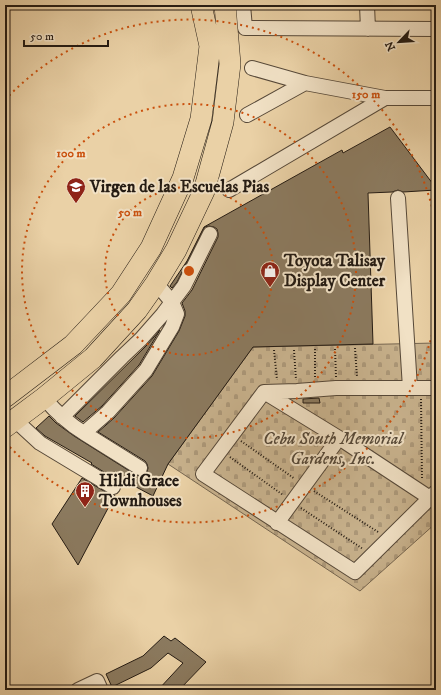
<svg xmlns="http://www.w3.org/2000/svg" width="441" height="695" font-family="'IM FELL DW Pica',serif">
<defs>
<pattern id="cemetery-stones" width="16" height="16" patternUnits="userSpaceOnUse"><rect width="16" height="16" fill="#c8b28d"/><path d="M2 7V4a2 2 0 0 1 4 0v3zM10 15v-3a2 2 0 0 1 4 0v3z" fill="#ac9879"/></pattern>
</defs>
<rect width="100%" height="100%" fill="#ead1a6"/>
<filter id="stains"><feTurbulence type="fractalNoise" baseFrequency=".005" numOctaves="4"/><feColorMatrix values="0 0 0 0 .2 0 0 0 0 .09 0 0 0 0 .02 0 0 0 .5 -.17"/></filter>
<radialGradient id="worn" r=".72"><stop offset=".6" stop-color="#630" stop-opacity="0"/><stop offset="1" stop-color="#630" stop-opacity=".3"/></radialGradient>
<path fill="url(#cemetery-stones)" stroke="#766650" d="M436,343V523L360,591L168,464L253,347Z"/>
<path fill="#8b7a5f" stroke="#241b13" d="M390,127L436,188V190L403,192L398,190L392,192L368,193L373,344L253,347L168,464L153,496L123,480L121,484L117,480L91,464L92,463L45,436L36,428L49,416L56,423L74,436L136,475L140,476L144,475L147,472L148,468L147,464L145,461L98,432L114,418L152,376L179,331L185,316V311L182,303L192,290L218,237V233L217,229L214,227L209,226L205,227L203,230L177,282L172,288L170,286L187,261L204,227L342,150L343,153Z
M160,330L139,365L102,406L83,422L75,416L147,345Z
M319,398L320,403H303V399Z
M82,478L109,494L112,495H115L78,565L52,524Z
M164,636L171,641L175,638L206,662L179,690H158L183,663L168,653L151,668L112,687L106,674L143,656Z"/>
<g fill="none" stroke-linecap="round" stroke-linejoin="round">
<g stroke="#564838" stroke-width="16">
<path id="minor" d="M243,5L245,28L436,29
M367,5L368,29
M252,68L305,83L385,98H436
M247,115L305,83
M229,190L385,98
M398,198L410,388
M436,388H336L297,391L264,392L203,474L355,572L436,492
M264,392L339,438L430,498
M44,398C56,412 69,424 84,433L108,412L146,370L172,327L177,314L172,302L156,283
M62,417L122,357L141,339L163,314L184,286L210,234
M15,420L40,443L113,487
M84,433L140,468
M277,523L339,438
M78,690L97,681L101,690"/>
</g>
<g stroke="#241b13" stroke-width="22">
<path id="highway" d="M5,397L73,345L121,294L151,248L183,178L201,119L210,46L201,5
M5,427L44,398L93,358L137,310L156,283L176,250L204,191L223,122L230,64L225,5"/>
</g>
<path stroke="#241b13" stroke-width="2" stroke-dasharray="1 2" stroke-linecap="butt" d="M355,348L357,377
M315,349V378
M335,349L336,377
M274,350L277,380
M294,350L296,380
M421,399L422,479
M241,441L295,479
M230,457L283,495
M314,491L378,532
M301,508L363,549"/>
<use href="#minor" stroke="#f1e1c5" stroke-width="14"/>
<use href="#highway" stroke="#ead1a6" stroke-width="21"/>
</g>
<g fill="none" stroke="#cb500d" stroke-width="2" stroke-dasharray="2 4">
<circle cx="189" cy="271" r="84"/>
<circle cx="189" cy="271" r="167"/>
<path d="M436 317A251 251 0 0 1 5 442M5 100A251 251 0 0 1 436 225"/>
</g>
<defs>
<g id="school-pin" transform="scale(1)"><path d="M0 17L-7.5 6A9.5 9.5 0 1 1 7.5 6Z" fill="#8f2418" stroke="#f1e1c5"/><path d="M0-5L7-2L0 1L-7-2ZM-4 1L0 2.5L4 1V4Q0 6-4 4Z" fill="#fff"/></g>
<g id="shop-pin" transform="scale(1)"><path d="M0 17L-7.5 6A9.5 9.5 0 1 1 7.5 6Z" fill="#8f2418" stroke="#f1e1c5"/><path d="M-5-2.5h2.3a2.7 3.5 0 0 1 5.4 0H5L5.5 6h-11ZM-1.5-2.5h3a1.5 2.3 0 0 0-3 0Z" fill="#fff"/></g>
<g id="building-pin" transform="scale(1)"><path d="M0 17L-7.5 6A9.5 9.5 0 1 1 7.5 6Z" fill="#8f2418" stroke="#f1e1c5"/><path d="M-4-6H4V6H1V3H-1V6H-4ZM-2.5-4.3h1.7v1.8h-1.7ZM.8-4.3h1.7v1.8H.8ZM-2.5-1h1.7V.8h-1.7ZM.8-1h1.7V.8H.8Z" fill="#fff"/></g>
</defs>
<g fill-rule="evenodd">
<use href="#school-pin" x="76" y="187"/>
<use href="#shop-pin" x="270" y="271"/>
<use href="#building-pin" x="85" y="491"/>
</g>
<g text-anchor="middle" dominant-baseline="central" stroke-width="4" stroke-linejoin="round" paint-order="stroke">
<g font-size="17" font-weight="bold" fill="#241b13" stroke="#f1e1c5" text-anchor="start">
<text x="90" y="187">Virgen de las Escuelas Pias</text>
<text x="284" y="261">Toyota Talisay<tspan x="284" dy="20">Display Center</tspan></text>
<text x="99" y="481">Hildi Grace<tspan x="99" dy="20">Townhouses</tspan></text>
</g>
<g font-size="17" font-style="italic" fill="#554838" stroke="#f1e1c5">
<text x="333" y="439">Cebu South Memorial<tspan x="333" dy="20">Gardens, Inc.</tspan></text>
</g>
</g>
<circle cx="189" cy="271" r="6" fill="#cb500d" stroke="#f1e1c5" stroke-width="2"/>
<g font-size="12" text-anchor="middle" font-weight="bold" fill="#cb500d" stroke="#f1e1c5" stroke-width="4" stroke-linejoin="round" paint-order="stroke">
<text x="366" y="98">150 m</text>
<text x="71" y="157">100 m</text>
<text x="130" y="216">50 m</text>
</g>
<rect width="441" height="695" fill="none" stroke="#ead1a6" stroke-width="20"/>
<rect x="6" y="6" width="429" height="683" fill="none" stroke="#241b13" stroke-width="2"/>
<rect x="10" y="10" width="421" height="675" fill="none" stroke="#241b13"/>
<g transform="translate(399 42) rotate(245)" stroke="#f1e1c5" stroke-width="3" paint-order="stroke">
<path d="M0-3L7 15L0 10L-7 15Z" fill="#241b13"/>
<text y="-6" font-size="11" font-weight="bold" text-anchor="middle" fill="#241b13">N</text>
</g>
<path d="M24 40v6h84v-6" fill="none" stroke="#241b13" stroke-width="2"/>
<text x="30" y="40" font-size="12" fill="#241b13" stroke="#f1e1c5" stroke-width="3" paint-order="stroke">50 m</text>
<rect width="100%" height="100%" filter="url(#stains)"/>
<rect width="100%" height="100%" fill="url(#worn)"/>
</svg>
